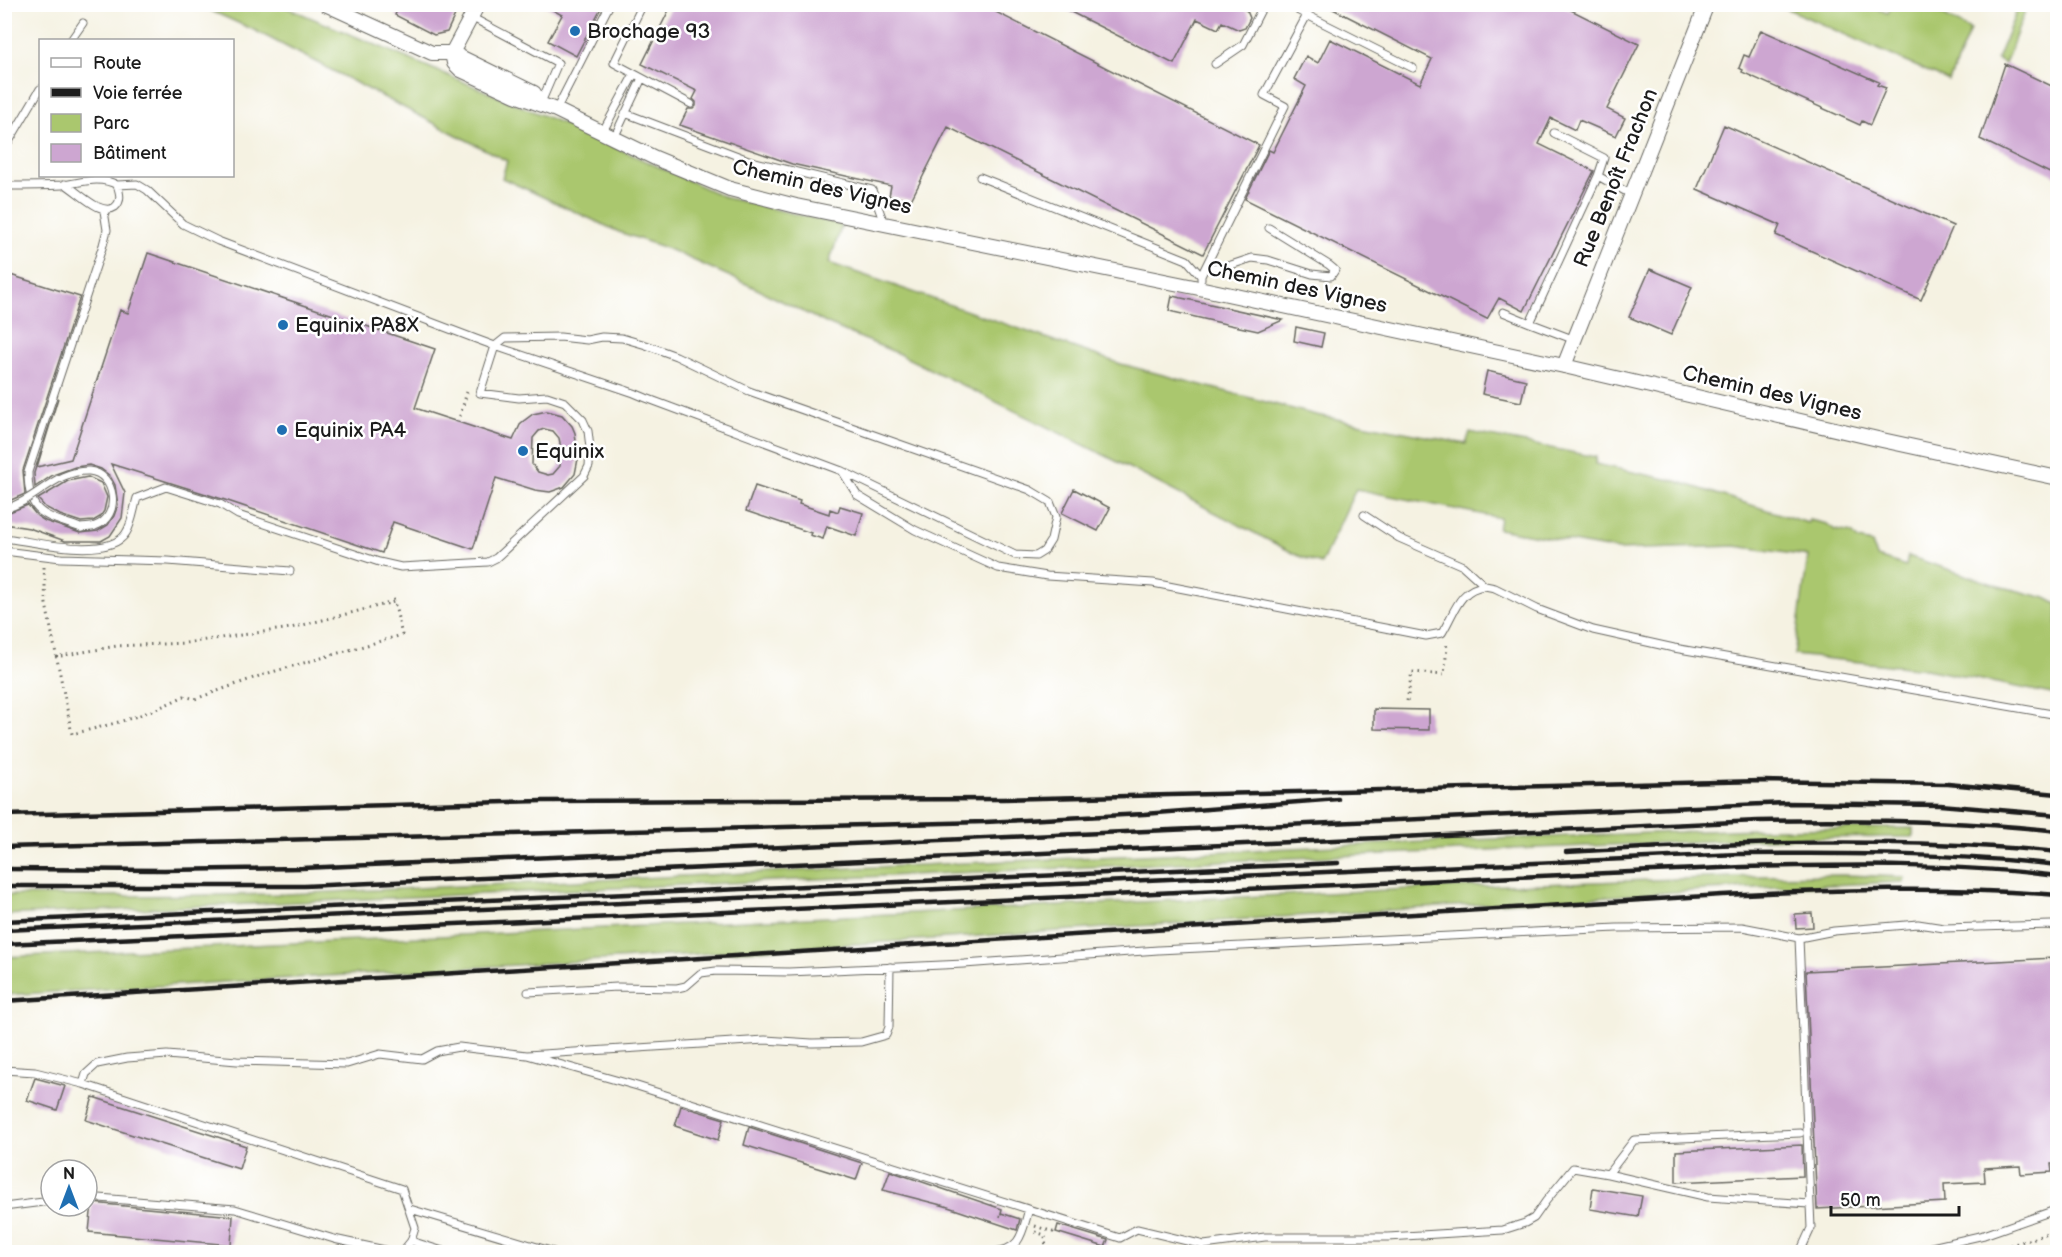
<svg xmlns="http://www.w3.org/2000/svg" width="2062" height="1257" font-family="'Balsamiq Sans',sans-serif">
<rect width="100%" height="100%" fill="#fff"/>
<filter id="ink" filterUnits="userSpaceOnUse"><feTurbulence type="fractalNoise" baseFrequency=".0167" numOctaves="2"/><feDisplacementMap in="SourceGraphic" scale="12" xChannelSelector="R" yChannelSelector="G"/><feConvolveMatrix kernelMatrix="1 2 1 2 8 2 1 2 1" color-interpolation-filters="sRGB"/></filter>
<filter id="wash" filterUnits="userSpaceOnUse"><feTurbulence type="fractalNoise" baseFrequency=".008" numOctaves="4" result="noise"/><feDisplacementMap in="SourceGraphic" scale="24" xChannelSelector="R" yChannelSelector="G"/><feGaussianBlur stdDeviation="1.35" result="paint"/><feColorMatrix in="noise" values="0 0 0 0 0 0 0 0 0 0 0 0 0 0 0 0 0 1.4 0 .05"/><feComposite in="paint" operator="in"/></filter>
<g filter="url(#wash)">
<rect width="100%" height="100%" fill="#f5f2e2"/>
<path fill="#aac76e" stroke="#637245" stroke-width="1.5" d="M198,5H281L573,128L727,198L842,225L829,263L1121,364L1316,415L1466,444L1470,432L1596,457L1595,464L1676,481L1808,523L1809,520L1827,524L1835,530L1852,533L1858,540L1872,543L1877,557L1906,566L1908,556L1999,586L2046,598L2057,604V695L1926,669L1794,655L1808,556L1735,546L1618,550L1498,529L1500,518L1356,489L1321,564L1297,555L1108,457L897,353L830,325L751,286L666,248L619,232L502,178L507,161L254,30Z
M1779,5H1866L1888,13L1892,5H1926L1970,30L1949,81Z
M2019,5H2029L2027,6L2005,64L1997,59Z
M1913,828V837L1788,838L1385,854L4,915L5,895L128,896L286,894L1468,840L1755,829Z
M1843,875L1905,877L1904,882L1707,890L618,959L5,995V957L1428,888L1760,876Z"/>
<g id="blocks">
<path fill="#cda6d1" fill-rule="evenodd" d="M400,4H460L447,32L434,35L395,15Z
M542,4H603L576,56L548,41L562,15Z
M672,4H980L1259,145L1203,254L948,127L911,200L889,196L891,186L792,164L680,125L688,109H693L696,106V102L693,99L697,91L642,64Z
M1055,4H1236L1247,11L1250,18L1245,28L1239,30L1222,22L1218,29L1197,19L1174,64Z
M1323,4H1559L1639,44L1607,109L1625,118L1616,136L1579,120L1575,130L1551,118L1539,144L1594,171L1524,311L1499,298L1487,319L1245,199L1269,150L1273,152L1306,86L1294,79L1306,56L1318,63L1330,39L1420,84L1432,59Z
M1761,30L1879,82L1877,85L1886,88L1870,125L1862,121L1860,125L1742,72L1743,70L1739,68L1744,55L1749,57Z
M2005,64L2058,89V177L1980,139Z
M1724,125L1953,226L1921,300L1776,235L1780,225L1697,189Z
M148,253L435,349L415,408L513,440L521,423L533,414L547,411L562,415L572,426L575,433L578,459L575,474L564,487L550,492L535,490L496,478L473,549L393,522L382,553L222,499L111,464L125,493L122,518L110,536L101,541H65L29,528L4,524V514L28,505L37,516L45,521L80,533L98,531L108,525L114,516L118,505L115,485L110,476L101,469L89,465L75,467L53,475L35,487L34,473L58,398L37,467L71,459L120,310L128,313ZM544,429L553,431L559,438L560,443V466L553,474L548,475L538,472L532,464L533,438L539,431Z
M1650,269L1692,287L1671,335L1629,317Z
M4,273L80,297L23,470L25,494L4,503Z
M1172,296L1210,304L1283,320L1258,331L1230,325L1169,311Z
M1296,327L1324,333L1321,347L1294,341Z
M1487,371L1526,380L1521,402L1482,394Z
M88,477L101,483L107,497L104,511L100,517L93,521L81,522L60,515L45,507L38,499L68,481Z
M755,486L800,501L799,504L829,514L830,509L838,512L840,506L863,513L856,536L827,526L823,539L810,535L811,533L746,511Z
M1074,489L1110,508L1098,531L1062,513Z
M1374,709L1429,710V730L1374,729Z
M1812,913L1813,927L1796,928L1795,914Z
M2054,958L2058,1027V1164H2051L2052,1172L2021,1174L2020,1166L1984,1168L1985,1182L1944,1184L1945,1202L1817,1209L1806,971Z
M35,1078L65,1086L57,1110L27,1100Z
M93,1097L246,1146L239,1169L86,1120Z
M681,1106L724,1119L718,1140L675,1126Z
M749,1127L862,1163L856,1180L744,1145Z
M1802,1145L1803,1176L1676,1182V1151Z
M890,1171L1002,1209L1000,1217L1001,1213L1020,1219L1017,1230L945,1206L883,1190Z
M1593,1188L1642,1196L1638,1217L1590,1209Z
M92,1203L233,1216L231,1245L89,1232Z
M1058,1225L1108,1240L1105,1247L1056,1232Z"/>
</g>
</g>
<g filter="url(#ink)">
<use href="#blocks" fill-opacity="0" stroke="#686761" stroke-width="1.5"/>
<g fill="none" stroke-linecap="round" stroke-linejoin="round">
<g stroke="#686761" stroke-width="9">
<path id="service" d="M643,4L614,63L691,104
M1302,4L1299,11L1307,15
M1599,4L1604,7
M471,17L558,63L540,105
M71,40L83,23
M1215,64L1243,45L1264,4
M556,110L610,4
M625,113L751,161L872,190L884,223
M602,133L634,74
M1554,133L1604,158L1598,176L1632,195
M614,138L642,78
M4,150L40,89
M980,177L1187,260L1201,276V279
M4,186C24,186 43,186 62,185C81,183 98,175 117,185C120,193 122,201 115,207C101,217 79,192 65,184
M1206,268L1228,266L1252,258L1268,260L1312,274L1331,276L1335,270L1329,265L1269,228
M1201,276L1285,106L1264,95L1307,15L1413,68
M1503,312L1530,323
M1575,340L1530,323L1598,176
M842,471L857,495L915,530L998,568L1047,576L1153,583L1426,636L1442,633C1454,614 1459,588 1485,586
M1364,515L1399,538L1463,566L1485,586L1495,588L1537,609L1593,630L1674,648L2058,715
M81,528C45,515 28,516 28,472L103,245L107,230L104,211
M4,538C32,541 109,561 126,533C132,524 134,508 137,498L166,487L220,504L238,515L379,562L401,567L488,562L496,558L584,476L589,466L590,448L588,431L583,420L565,402L547,396L519,398L480,393L495,346L505,338L560,337L587,340L602,337L622,338L646,345L676,356L749,391L1030,490L1050,502L1056,517L1051,540L1044,551L1036,556L1015,555L842,471L646,398L634,393L495,346L476,339L218,241L183,224L147,190L137,184L117,185
M4,551L61,558L168,561L290,571
M1799,938L1834,931L1918,924L1944,928L2051,925L2058,929
M528,992L617,987L677,988L686,986L701,973L716,971L789,972L964,964L1158,950L1617,928L1742,927L1799,938L1811,1228L1800,1252
M527,1055L637,1086L1120,1238L1137,1229L1204,1245L1265,1237H1388L1503,1230L1525,1223L1534,1218L1546,1201L1573,1168L1608,1174
M4,1070L35,1072L83,1084L86,1074L97,1064L127,1058L167,1055L237,1061L347,1064L380,1054L422,1059L437,1051L459,1047L527,1055L765,1040L812,1043L861,1042L886,1035L889,1027L890,967
M83,1084L402,1189L415,1228L411,1241L446,1252
M1800,1133L1634,1140L1608,1174L1708,1197L1809,1204
M87,1197L235,1209L334,1239L394,1252
M4,1207L51,1201
M410,1209L554,1252
M4,1244L6,1252
M402,1252L411,1241
M993,1252C1022,1250 1022,1232 1029,1209
M1910,1252L1984,1235L2058,1209"/>
</g>
<g stroke="#686761" stroke-width="16">
<path id="minor" d="M325,4L432,53H452L534,93L539,103
M452,53L454,63L461,70L515,95L556,110L655,158L730,189L796,206L1199,288L1564,366L1882,440L2058,478
M452,53L478,4
M1564,366L1707,4"/>
</g>
<path stroke="#686761" stroke-width="3" stroke-dasharray="1.5 4.5" stroke-linecap="butt" d="M458,422L467,392
M44,567L46,604L72,734C114,724 145,716 184,696L195,699L265,674L402,635L393,597
M55,657L117,646L185,643L291,628L394,602
M1407,701L1412,672L1444,675L1447,648L1446,643
M1035,1226L1053,1232L1054,1228
M1035,1232L1045,1235L1046,1252
M1987,1252L2058,1231"/>
<use href="#service" stroke="#fff" stroke-width="7"/>
<use href="#minor" stroke="#fff" stroke-width="14"/>
<path stroke="#1c1c1c" stroke-width="4.5" d="M4,815L543,801L1003,799L1762,781L1948,784L2058,794
M4,847L985,822L1144,814L1338,799
M1566,852C1730,843 1893,836 2058,852
M4,869L164,870L302,868L1786,803L1940,805L2058,815
M4,886H304L1758,821C1858,819 1958,820 2058,831
M4,921L1338,863
M4,930L1739,854C1846,853 1951,853 2058,865
M4,944L1743,867C1848,865 1953,863 2058,876
M4,1001L1722,895C1834,890 1945,886 2058,895"/>
<g stroke="#686761" stroke-width="9" stroke-linecap="butt">
<path id="service-bridge" d="M4,509C36,501 55,470 89,471C116,473 122,517 95,526C91,528 85,527 81,528"/>
</g>
<use href="#service-bridge" stroke="#fff" stroke-width="7"/>
</g>
</g>
<g fill="#1f6fb2" stroke="#fff" stroke-width="2">
<circle cx="575" cy="31" r="6"/>
<circle cx="283" cy="325" r="6"/>
<circle cx="282" cy="430" r="6"/>
<circle cx="523" cy="451" r="6"/>
</g>
<g text-anchor="middle" dominant-baseline="central" stroke-width="5" stroke-linejoin="round" paint-order="stroke">
<g font-size="21" fill="#1c1c1c" stroke="#fff" text-anchor="start">
<text x="587" y="31">Brochage 93</text>
<text x="295" y="325">Equinix PA8X</text>
<text x="294" y="430">Equinix PA4</text>
<text x="535" y="451">Equinix</text>
</g>
<g font-size="21" fill="#1c1c1c" stroke="#fff">
<text transform="translate(1616 178) rotate(-68)">Rue Benoît Frachon</text>
<text transform="translate(822 187) rotate(13)">Chemin des Vignes</text>
<text transform="translate(1297 287) rotate(12)">Chemin des Vignes</text>
<text transform="translate(1772 393) rotate(13)">Chemin des Vignes</text>
</g>
</g>
<rect width="2062" height="1257" fill="none" stroke="#fff" stroke-width="24"/>
<rect x="39" y="39" width="195" height="138" fill="#ffffff" stroke="#a4a4a4" stroke-width="1.5"/>
<rect x="51" y="58" width="30" height="9" fill="#ffffff" stroke="#a4a4a4" stroke-width="1.5"/>
<text x="93" y="69" font-size="18" fill="#1c1c1c">Route</text>
<rect x="51" y="88" width="30" height="9" fill="#1c1c1c" stroke="#a4a4a4" stroke-width="1.5"/>
<text x="93" y="99" font-size="18" fill="#1c1c1c">Voie ferrée</text>
<rect x="51" y="114" width="30" height="18" fill="#aac76e" stroke="#a4a4a4" stroke-width="1.5"/>
<text x="93" y="129" font-size="18" fill="#1c1c1c">Parc</text>
<rect x="51" y="144" width="30" height="18" fill="#cda6d1" stroke="#a4a4a4" stroke-width="1.5"/>
<text x="93" y="159" font-size="18" fill="#1c1c1c">Bâtiment</text>
<g transform="translate(69 1188)"><circle r="28" fill="#ffffff" stroke="#a4a4a4" stroke-width="1.5"/>
<path d="M0-4.5L10 22L0 15L-10 22Z" fill="#1f6fb2"/>
<text y="-9" font-size="16" font-weight="bold" text-anchor="middle" fill="#1c1c1c">N</text>
</g>
<path d="M1831 1206v9h128v-9" fill="none" stroke="#1c1c1c" stroke-width="3"/>
<text x="1840" y="1206" font-size="18" fill="#1c1c1c" stroke="#ffffff" stroke-width="4.5" paint-order="stroke">50 m</text>
</svg>
